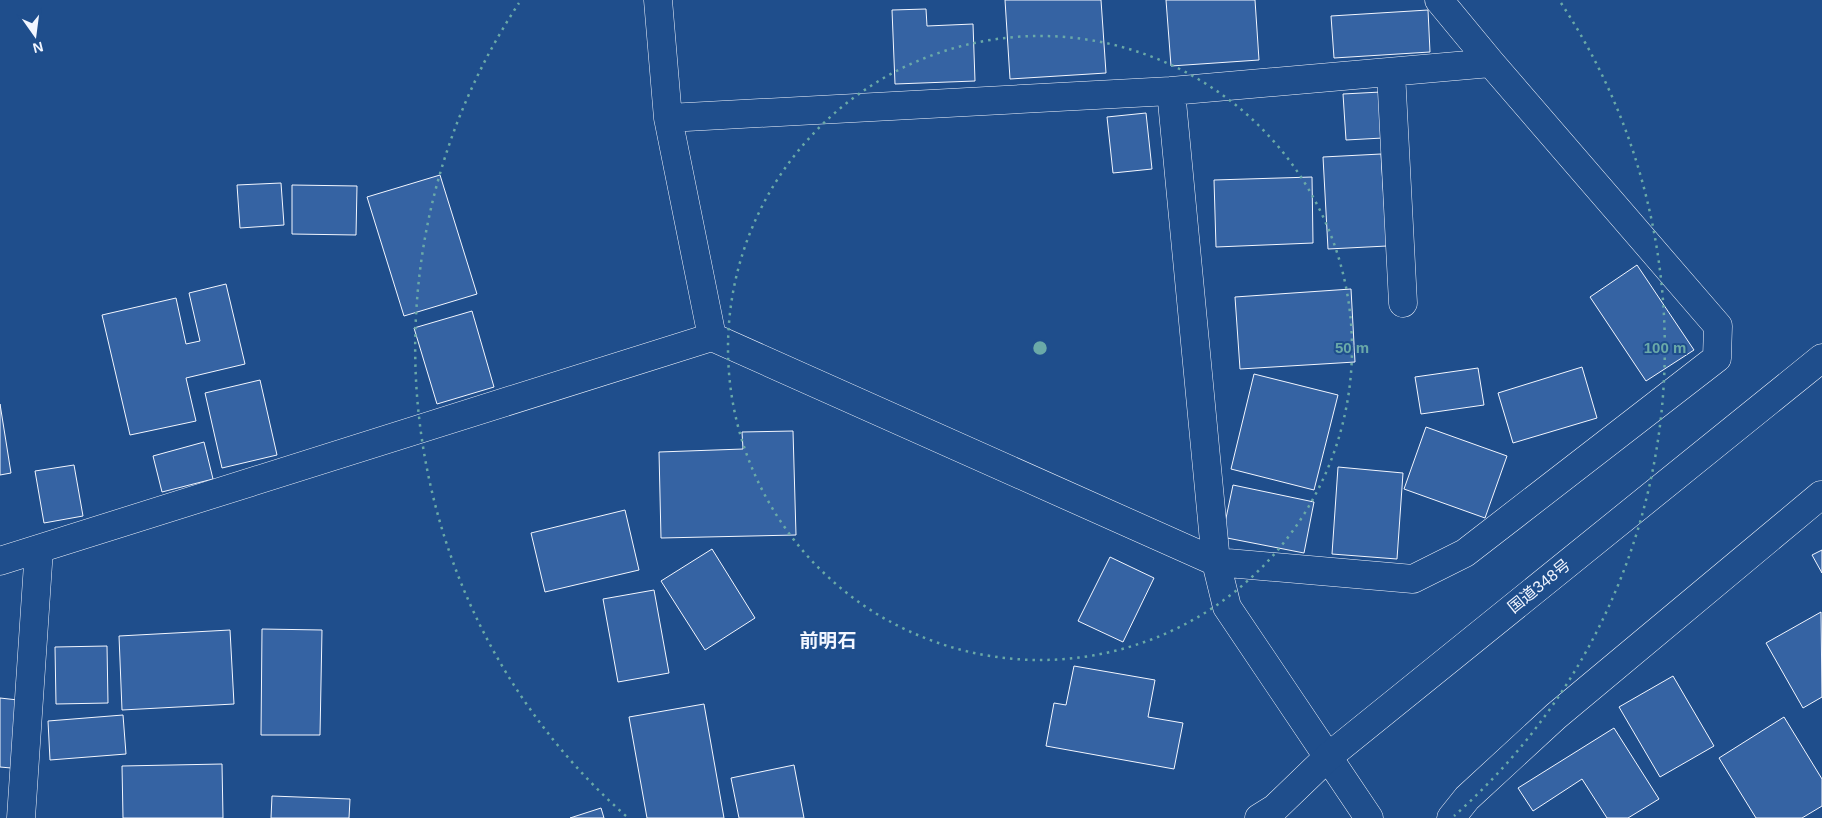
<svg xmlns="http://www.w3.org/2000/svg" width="1822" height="818" font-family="Helvetica,'Noto Sans JP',sans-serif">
<rect width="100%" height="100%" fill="#1f4e8c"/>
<path fill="#3563a3" stroke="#f2f6ff" d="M1005,0H1101L1106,73L1010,79Z
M1166,0H1255L1259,60L1171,66Z
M926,9L927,26L973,24L975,81L895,84L892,10Z
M1428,10L1430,52L1334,58L1331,16Z
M1381,92L1383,138L1346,140L1343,94Z
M1146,113L1152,169L1113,173L1107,117Z
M1381,154L1387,246L1328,249L1323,157Z
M440,175L477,294L404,316L367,197Z
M1312,177L1313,243L1216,247L1214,180Z
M281,183L284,225L240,228L237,185Z
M292,185L357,186L356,235L292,234Z
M1637,265L1694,350L1646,381L1590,297Z
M226,284L245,364L186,378L196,421L130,435L102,315L176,298L186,344L200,341L189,293Z
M1351,289L1355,362L1240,369L1235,297Z
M472,311L494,387L437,404L414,328Z
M1582,367L1597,418L1513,443L1498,393Z
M1478,368L1484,405L1421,414L1415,377Z
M1254,374L1338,395L1314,490L1231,469Z
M260,380L277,455L222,468L205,393Z
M0,404L11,473L0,475Z
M1426,427L1507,456L1485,518L1404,489Z
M793,431L796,535L661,538L659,452L743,449L742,432Z
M204,442L213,479L162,492L153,456Z
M74,465L83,516L44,523L35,471Z
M1338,467L1403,473L1397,559L1332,554Z
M1233,485L1314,502L1304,553L1222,537Z
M625,510L639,570L545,592L531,533Z
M712,549L755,618L705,650L661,581Z
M1822,550V573L1812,555Z
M1110,557L1154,578L1123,642L1078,621Z
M654,590L669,673L618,682L603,599Z
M1821,612L1822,697L1803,708L1766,643Z
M262,629L322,630L320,735H261Z
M230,630L234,704L122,710L119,636Z
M107,646L108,703L56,704L55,647Z
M1074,666L1155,680L1148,717L1183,723L1174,769L1046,746L1054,703L1066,705Z
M1673,676L1714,746L1660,777L1619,707Z
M0,698L18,700L11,768L0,767Z
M704,704L724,818H647L629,717Z
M123,715L126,754L50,760L48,721Z
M1784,717L1822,779V806L1802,818H1756L1719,758Z
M1614,728L1659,799L1628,818H1607L1582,779L1533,811L1518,788Z
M222,764L223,818H123L122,766Z
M794,765L804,818H739L731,778Z
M272,796L350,799L349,818H271Z
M601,808L604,818H570Z"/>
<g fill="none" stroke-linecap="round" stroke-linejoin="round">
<g stroke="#f2f6ff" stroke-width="29">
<path id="minor" d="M658,0L668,118L712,337
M1391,72L1403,303
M1171,91L1216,562L1227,607L1369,818
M668,118L1171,91L1491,63
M0,561L712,337L1216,562L1413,579L1465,553L1717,358L1718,326L1491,63L1439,0
M21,818L39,549
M1451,818L1467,798L1556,716L1821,495"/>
</g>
<g stroke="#f2f6ff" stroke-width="29">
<path id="highway" d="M1259,818L1275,808L1328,757L1822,358"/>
</g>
<use href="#minor" stroke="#1f4e8c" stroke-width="28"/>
<use href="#highway" stroke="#1f4e8c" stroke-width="28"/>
</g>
<g fill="none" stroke="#6aa9a8" stroke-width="2.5" stroke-dasharray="2.5 5">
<circle cx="1040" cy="348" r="312"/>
<path d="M626 816A625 625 0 0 1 519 3M1561 3A625 625 0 0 1 1454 816"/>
</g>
<g text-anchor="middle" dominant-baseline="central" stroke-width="4" stroke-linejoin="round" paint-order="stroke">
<g font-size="16" fill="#f2f6ff" stroke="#1f4e8c">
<text transform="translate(1539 586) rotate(-39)">国道348号</text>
</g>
<g font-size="19" font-weight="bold" fill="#f2f6ff" stroke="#1f4e8c">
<text x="828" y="640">前明石</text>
</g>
</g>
<circle cx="1040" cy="348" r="8" fill="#6aa9a8" stroke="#1f4e8c" stroke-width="2.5"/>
<g font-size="15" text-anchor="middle" font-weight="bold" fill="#6aa9a8" stroke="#1f4e8c" stroke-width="4" stroke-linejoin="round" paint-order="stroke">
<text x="1352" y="353">50 m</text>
<text x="1665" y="353">100 m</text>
</g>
<g transform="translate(35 35) rotate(166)" stroke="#1f4e8c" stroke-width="4" paint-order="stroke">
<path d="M0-4L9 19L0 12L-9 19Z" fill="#f2f6ff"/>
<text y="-8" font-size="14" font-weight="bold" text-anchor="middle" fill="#f2f6ff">N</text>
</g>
</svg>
